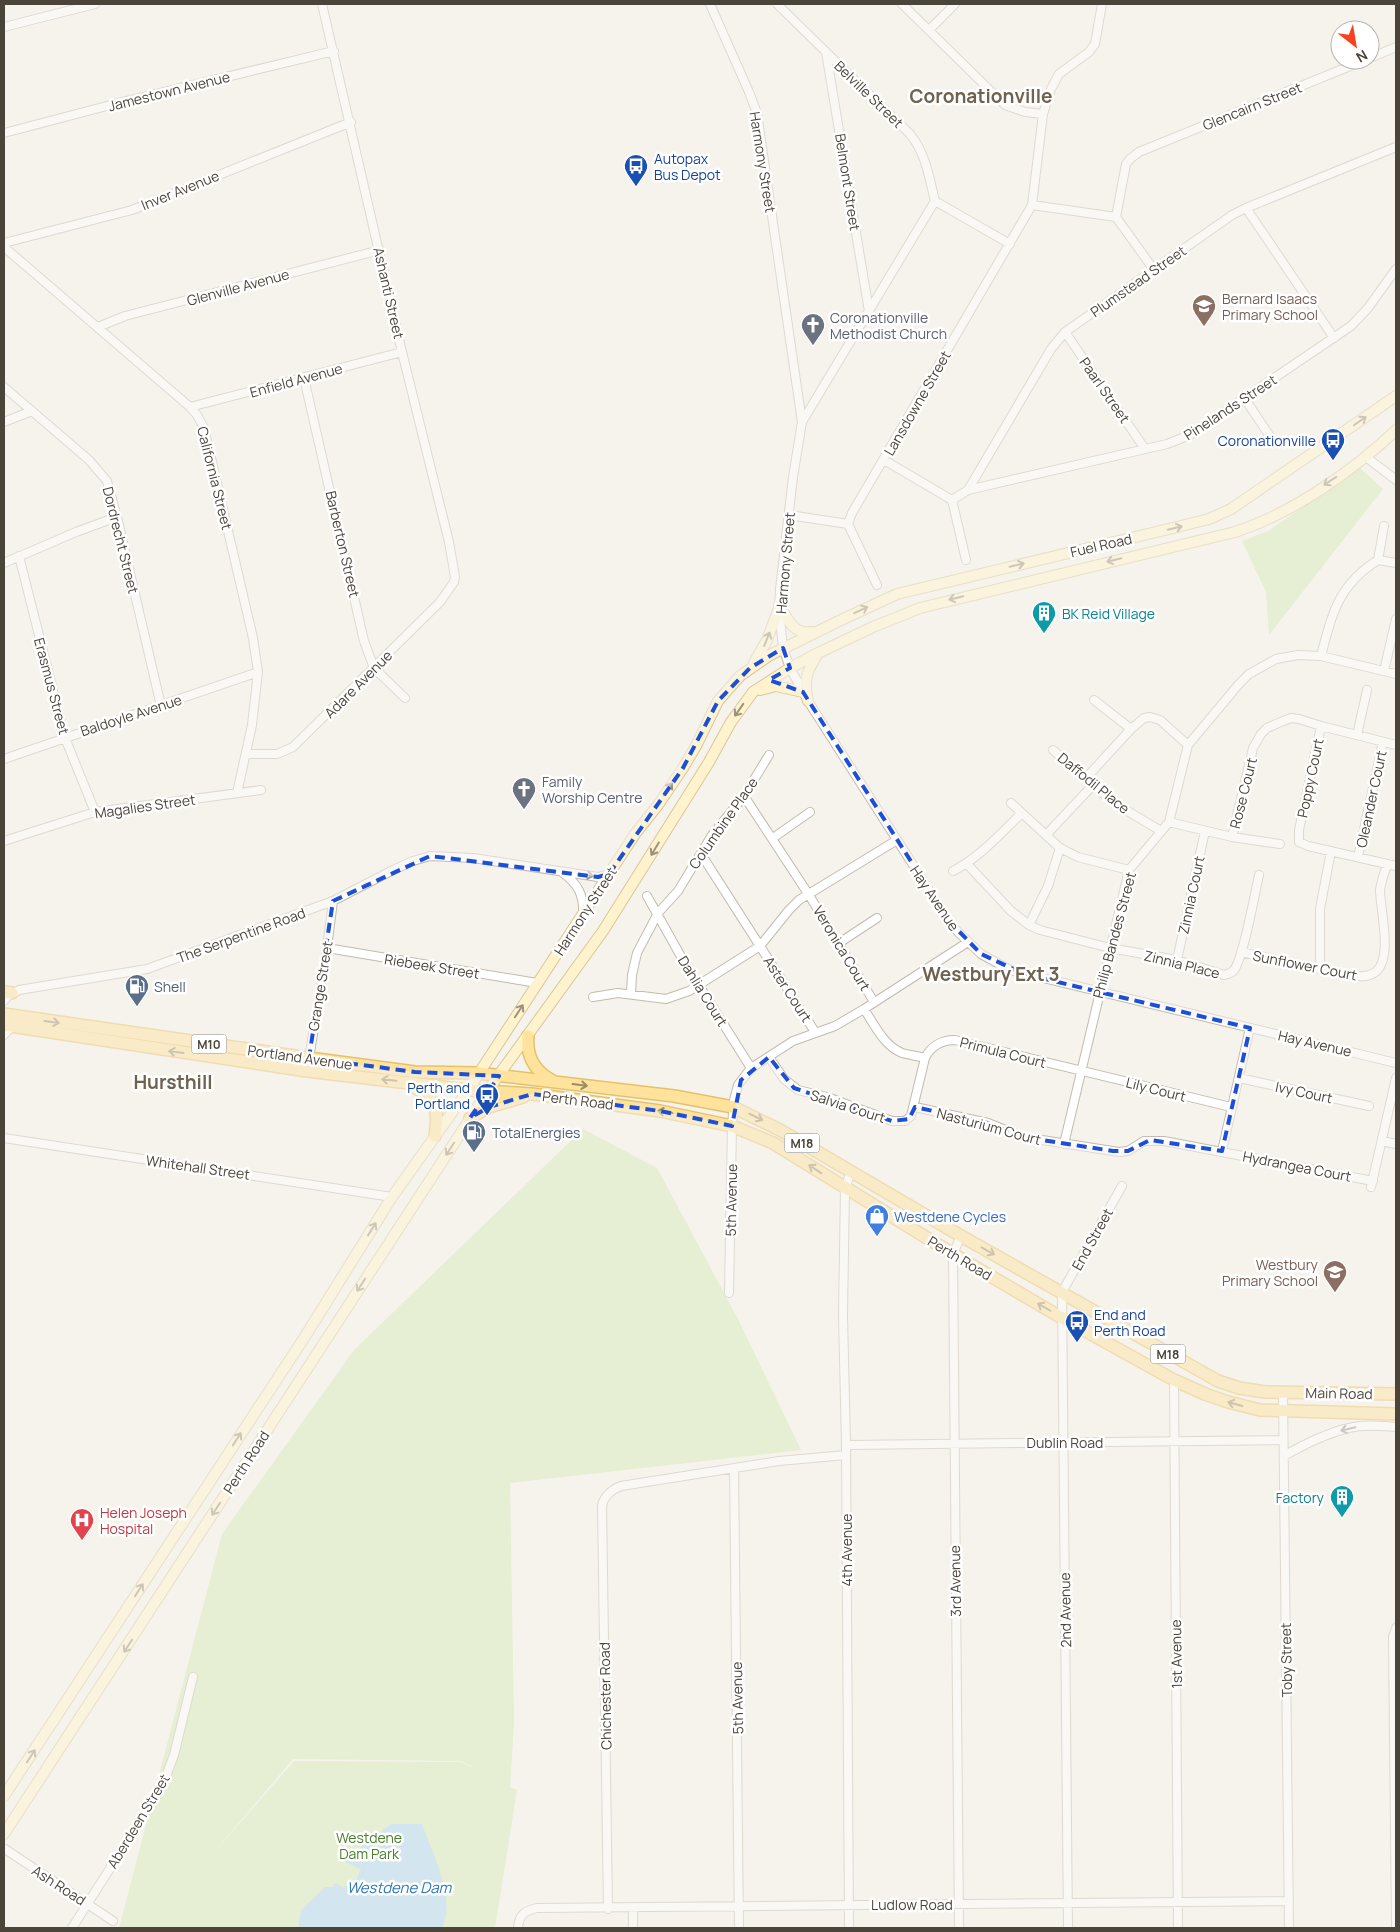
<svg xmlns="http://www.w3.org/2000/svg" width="1400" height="1932" font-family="Manrope,sans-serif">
<rect width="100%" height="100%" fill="#f6f3ec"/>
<path fill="#d2eab5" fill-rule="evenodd" d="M1360,468L1383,489L1269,635L1266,592L1242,541L1268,531Z
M583,1129L657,1168L738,1319L801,1450L510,1483L514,1723L510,1787L517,1790L495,1928H119L222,1534L354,1350ZM293,1759L461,1761L478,1770L461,1762L294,1761L204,1864Z"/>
<path fill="#a9d4f2" d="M391,1824H422C432,1853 457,1900 442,1928H298L301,1910L325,1887H333L335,1883L344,1888L357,1878L361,1869L343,1861Z"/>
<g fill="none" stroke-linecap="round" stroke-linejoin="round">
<g stroke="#c2bbae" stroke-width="10">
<path id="minor" d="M710,4L749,92L757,113L802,422L793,477L780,589L779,608L783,648L790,668L808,701L949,921L958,932L981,954L1010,970L1396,1063
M777,4L910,134C926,154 929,177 935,201
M902,4L1005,105L1025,112L1043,114
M4,27L95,4
M929,30L955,4
M826,52L869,311
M1370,58L1396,47
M4,133L122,102L334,51
M935,201L1010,244
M1032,205L1116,217L1154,270
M1246,208L1334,338
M1116,217L1126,164L1130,159L1139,152L1365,60
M4,243L132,210L351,122
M4,247L190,407L197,415L204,428L253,638L258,672L252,725L237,793
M98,327L125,316L380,250
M1065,332L1145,449
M304,378L364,641L374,668L405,698
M4,387L89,460L107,481L117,517L161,706
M1245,399L1271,438
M190,407L402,352
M4,422L32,411
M802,422L935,201
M1366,457L1396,480
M884,460L952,500L966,560
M968,490L1167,444L1190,435L1351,326L1368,308L1396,269
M952,500L968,490L1051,349L1065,332L1232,215L1246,208L1396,147
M789,515L848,524L877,585
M848,524L852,513L1032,205L1043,114L1051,89L1059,74L1089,52L1095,44L1102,4
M19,556L65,738L95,812
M1378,560L1396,563
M4,563L76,532L117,517
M1321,656C1332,614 1338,585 1378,560L1384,526
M1384,671L1396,619
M1094,700L1131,729
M1321,726L1299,830V842L1308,846L1396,866
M1357,735L1367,690
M1053,750L1114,803L1161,831
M246,754H277L293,747L440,602L454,582L455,577L449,542L402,352L322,4
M4,759L258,672
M1086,778L1131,729L1144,718L1150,717L1160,720L1188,745
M744,796L809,895L874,1002
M1011,803L1060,848L1078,857L1129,870
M1169,822L1232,837L1280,844
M1046,835L1093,785
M1232,837L1253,748L1261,734L1267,728L1283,721L1291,718L1299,719L1321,726L1396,745
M773,838L810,812
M4,841L95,812L261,790
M701,854L815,1032
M1358,857L1383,742
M967,864L1011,911L1029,925L1040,930L1110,948L1177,960L1224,975C1228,974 1231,974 1234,970C1243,959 1255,893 1259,875
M953,871C980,857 1000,834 1022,813
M563,873C578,884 584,895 583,914
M647,896L683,960L751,1068
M1029,925L1048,886L1060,848
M839,943L877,918
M327,948L537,983
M1241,952L1348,975C1356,976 1366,978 1374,973C1394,961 1380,909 1380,890C1381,881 1385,872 1387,864
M1177,960L1205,831
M1320,970V909L1331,851
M631,993L632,975L637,953L658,913L678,891L712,835L744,796L769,755
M593,997L618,993L666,999L689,991L760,946L789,910L799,900L897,840
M4,1001L8,996L19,990L147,969L333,901L393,870L413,861L430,856L473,858L598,877L609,874
M864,1009C874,1024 884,1046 902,1053C909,1055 918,1056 925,1058C931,1046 942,1040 955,1040L1231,1107
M4,1035L11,1027L13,1023
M769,1057L784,1079L798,1090L827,1097L892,1121H905L911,1116L925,1058
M307,1071L327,948L333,901
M1239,1078L1369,1106
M915,1107L988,1123L1023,1137L1119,1152L1128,1151L1144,1141H1164L1373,1181
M4,1138L392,1197
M1382,1141L1396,1144
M1064,1144L1129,870L1169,822L1188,745L1239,684L1249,674L1276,659L1298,655L1321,656L1396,674
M1222,1151L1250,1028
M1371,1187L1396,1078
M729,1293L732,1126L734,1100L738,1085L751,1068L793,1041L835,1026L864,1009L968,942
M1174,1380L1178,1928
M1283,1392L1289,1928
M846,1445L1283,1440
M1284,1456C1303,1445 1327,1433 1349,1428C1364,1424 1381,1426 1396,1427
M734,1469L739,1928
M5,1849L113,1921
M608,1909L602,1505C605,1495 611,1490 621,1486L779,1461L846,1455
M72,1928L162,1787L174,1755L193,1677
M518,1928C519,1915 524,1911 537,1908L1288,1901
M633,1928V1907
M849,1928L846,1445L843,1315L845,1188L851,1172
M959,1928L953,1254L961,1236
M1068,1928L1062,1292L1122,1186
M1396,1928L1393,1637L1396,1628"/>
</g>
<g stroke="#d6c79b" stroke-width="12">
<path id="secondary" d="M779,605C787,619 794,635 812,632
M754,663L767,640L779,608
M760,690L776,686L803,692
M808,701C803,680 807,671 818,653
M4,1796L306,1335L392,1197L468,1090L635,834L658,805L683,768L696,746L718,701L740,676L770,655L839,621L897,594L1177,527L1209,519L1231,509L1396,396
M4,1834L466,1125L498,1076L603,931L709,762L731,722L753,692L790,668L818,653L873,627L920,608L1235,532C1291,514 1353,471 1396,430"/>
</g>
<g stroke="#e6c16a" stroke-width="14">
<path id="primary" d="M4,992L12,993
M4,1014L309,1058L415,1072L478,1073L674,1096L733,1107L780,1130L961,1236L1218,1381L1239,1388L1265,1392L1396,1394
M4,1025L307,1071L468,1090L532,1094L660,1111L732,1126L773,1143L953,1254L1062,1318L1174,1380L1205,1394L1228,1402L1260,1410L1396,1414
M528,1036C526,1056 535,1072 553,1081
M411,1085C437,1099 439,1107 435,1136
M470,1118L489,1107L523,1097"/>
</g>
<use href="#minor" stroke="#fff" stroke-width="8"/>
<use href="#secondary" stroke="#fff3cd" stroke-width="10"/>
<use href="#primary" stroke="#ffe39c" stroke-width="11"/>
</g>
<defs><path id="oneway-shaft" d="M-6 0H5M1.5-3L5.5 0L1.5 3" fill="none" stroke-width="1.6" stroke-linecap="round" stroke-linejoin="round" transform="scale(1.25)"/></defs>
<g stroke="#9c937c">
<use href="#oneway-shaft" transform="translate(1360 421) rotate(-35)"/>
<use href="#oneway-shaft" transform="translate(1330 481) rotate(146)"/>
<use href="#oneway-shaft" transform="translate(1175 528) rotate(-14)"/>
<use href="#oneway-shaft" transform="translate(1114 560) rotate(167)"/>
<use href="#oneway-shaft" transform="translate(1017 565) rotate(-13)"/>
<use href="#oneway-shaft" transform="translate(956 598) rotate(166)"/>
<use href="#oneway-shaft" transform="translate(861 610) rotate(-25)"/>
<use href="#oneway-shaft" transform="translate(767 639) rotate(-68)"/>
<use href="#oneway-shaft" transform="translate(739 710) rotate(125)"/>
<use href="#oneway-shaft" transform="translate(668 789) rotate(-57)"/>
<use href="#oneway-shaft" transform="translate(655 849) rotate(121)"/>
<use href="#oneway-shaft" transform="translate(519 1011) rotate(-57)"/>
<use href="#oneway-shaft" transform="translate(450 1149) rotate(123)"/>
<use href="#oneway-shaft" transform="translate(372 1229) rotate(-58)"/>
<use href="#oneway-shaft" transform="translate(361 1285) rotate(123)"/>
<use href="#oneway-shaft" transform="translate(237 1439) rotate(-57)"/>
<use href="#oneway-shaft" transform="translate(216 1509) rotate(123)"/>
<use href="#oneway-shaft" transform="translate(139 1590) rotate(-57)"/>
<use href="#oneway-shaft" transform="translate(128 1646) rotate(123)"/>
<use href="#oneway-shaft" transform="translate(31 1756) rotate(-57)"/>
</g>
<g stroke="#9c9892">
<use href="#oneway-shaft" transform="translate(586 875) rotate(8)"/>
<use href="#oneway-shaft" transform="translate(1348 1429) rotate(167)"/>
</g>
<g stroke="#9c8c66">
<use href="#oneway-shaft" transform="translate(52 1022) rotate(8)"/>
<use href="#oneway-shaft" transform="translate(176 1052) rotate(-172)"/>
<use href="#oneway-shaft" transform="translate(389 1080) rotate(-174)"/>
<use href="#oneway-shaft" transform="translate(580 1085) rotate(7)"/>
<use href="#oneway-shaft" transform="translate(665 1112) rotate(-171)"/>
<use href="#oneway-shaft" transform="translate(756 1117) rotate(26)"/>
<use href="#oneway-shaft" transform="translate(815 1169) rotate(-147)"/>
<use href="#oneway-shaft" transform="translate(988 1251) rotate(29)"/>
<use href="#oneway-shaft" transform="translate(1044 1307) rotate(-150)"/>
<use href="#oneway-shaft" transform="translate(1235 1404) rotate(-164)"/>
</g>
<path d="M0 0H1400V1932H0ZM783,648L790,668L769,680L803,692L949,921L981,954L1024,974L1250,1028L1222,1151L1150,1140L1128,1151H1113L1023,1137L988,1123L915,1107L909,1119L892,1121L794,1088L769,1057L741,1080L732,1126L660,1111L532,1094L489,1107L470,1118L499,1076L415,1072L309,1058L333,901L430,856L598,877L609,874L683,768L718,701L750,668Z" fill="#f6f3ec" fill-opacity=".55" fill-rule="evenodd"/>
<path fill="none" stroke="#1d4ed8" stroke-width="4" stroke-dasharray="10 6" stroke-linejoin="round" d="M783,648L790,668L769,680L803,692L949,921L981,954L1024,974L1250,1028L1222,1151L1150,1140L1128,1151H1113L1023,1137L988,1123L915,1107L909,1119L892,1121L794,1088L769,1057L741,1080L732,1126L660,1111L532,1094L489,1107L470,1118L499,1076L415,1072L309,1058L333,901L430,856L598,877L609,874L683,768L718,701L750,668Z"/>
<defs>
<g id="bus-pin" transform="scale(1.25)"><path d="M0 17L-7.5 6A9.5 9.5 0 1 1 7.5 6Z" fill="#1a4fb4" stroke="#fff"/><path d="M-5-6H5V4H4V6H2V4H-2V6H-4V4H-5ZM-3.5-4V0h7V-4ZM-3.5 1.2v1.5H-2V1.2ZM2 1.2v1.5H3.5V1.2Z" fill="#fff"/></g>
<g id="school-pin" transform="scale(1.25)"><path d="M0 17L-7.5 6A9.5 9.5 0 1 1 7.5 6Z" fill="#8d6e63" stroke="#fff"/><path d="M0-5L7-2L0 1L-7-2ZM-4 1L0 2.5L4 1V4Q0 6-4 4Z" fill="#fff"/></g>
<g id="church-pin" transform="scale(1.25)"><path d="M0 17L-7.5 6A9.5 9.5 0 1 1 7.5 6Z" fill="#6b7280" stroke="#fff"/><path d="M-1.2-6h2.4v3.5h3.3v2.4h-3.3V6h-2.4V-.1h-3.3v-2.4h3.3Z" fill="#fff"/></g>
<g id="building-pin" transform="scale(1.25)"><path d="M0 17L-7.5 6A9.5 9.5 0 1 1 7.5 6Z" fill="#0f9aa8" stroke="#fff"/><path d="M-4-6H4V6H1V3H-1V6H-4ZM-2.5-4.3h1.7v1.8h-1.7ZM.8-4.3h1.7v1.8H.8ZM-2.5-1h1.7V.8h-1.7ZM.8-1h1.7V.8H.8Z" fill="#fff"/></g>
<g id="fuel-pin" transform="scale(1.25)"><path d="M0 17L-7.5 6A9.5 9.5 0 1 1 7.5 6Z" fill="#5c6f8a" stroke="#fff"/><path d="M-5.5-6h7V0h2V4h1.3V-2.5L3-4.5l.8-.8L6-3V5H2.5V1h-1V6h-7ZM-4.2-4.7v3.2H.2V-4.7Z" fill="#fff"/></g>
<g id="shop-pin" transform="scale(1.25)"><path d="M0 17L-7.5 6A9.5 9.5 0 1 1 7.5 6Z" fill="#3f7fe0" stroke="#fff"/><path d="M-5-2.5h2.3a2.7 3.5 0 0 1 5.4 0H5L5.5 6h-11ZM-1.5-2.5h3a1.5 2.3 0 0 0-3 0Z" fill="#fff"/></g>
<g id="hospital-pin" transform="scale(1.25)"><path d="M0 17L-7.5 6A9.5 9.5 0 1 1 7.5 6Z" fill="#e0444e" stroke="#fff"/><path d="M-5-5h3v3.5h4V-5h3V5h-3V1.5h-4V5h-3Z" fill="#fff"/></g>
</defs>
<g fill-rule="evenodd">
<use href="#bus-pin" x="636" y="166"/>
<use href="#school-pin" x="1204" y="306"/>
<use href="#church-pin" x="813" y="325"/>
<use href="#bus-pin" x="1333" y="440"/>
<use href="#building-pin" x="1044" y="613"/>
<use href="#church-pin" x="524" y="789"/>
<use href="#fuel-pin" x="137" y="986"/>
<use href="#bus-pin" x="487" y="1095"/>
<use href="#fuel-pin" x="474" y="1132"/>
<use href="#shop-pin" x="877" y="1216"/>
<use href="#school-pin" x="1335" y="1272"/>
<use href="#bus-pin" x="1077" y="1322"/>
<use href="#building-pin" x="1342" y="1497"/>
<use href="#hospital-pin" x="82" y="1520"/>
</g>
<g text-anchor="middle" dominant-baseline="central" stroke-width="5" stroke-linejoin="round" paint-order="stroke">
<g fill="#fff" stroke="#817c74" stroke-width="1">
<rect x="191.5" y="1034.5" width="35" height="19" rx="4"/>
<rect x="784.5" y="1133.5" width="35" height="19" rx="4"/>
<rect x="1150.5" y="1344.5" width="35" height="19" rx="4"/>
</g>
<g font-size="12" font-weight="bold" fill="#4b4439">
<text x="209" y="1044">M10</text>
<text x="802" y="1143">M18</text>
<text x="1168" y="1354">M18</text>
</g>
<g font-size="14" fill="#4b4439" stroke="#fff">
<text transform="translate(169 91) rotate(-14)">Jamestown Avenue</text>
<text transform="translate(869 94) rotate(44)">Belville Street</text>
<text transform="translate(1252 106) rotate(-22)">Glencairn Street</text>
<text transform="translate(763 162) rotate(81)">Harmony Street</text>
<text transform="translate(848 182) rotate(81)">Belmont Street</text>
<text transform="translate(180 190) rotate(-22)">Inver Avenue</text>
<text transform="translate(1138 281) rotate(-35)">Plumstead Street</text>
<text transform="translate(238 287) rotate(-15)">Glenville Avenue</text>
<text transform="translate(389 293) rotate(77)">Ashanti Street</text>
<text transform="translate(296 380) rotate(-15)">Enfield Avenue</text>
<text transform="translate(1105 390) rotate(55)">Paarl Street</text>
<text transform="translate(917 403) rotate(-60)">Lansdowne Street</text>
<text transform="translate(1230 407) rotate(-33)">Pinelands Street</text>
<text transform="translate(215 478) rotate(76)">California Street</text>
<text transform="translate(121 540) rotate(76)">Dordrecht Street</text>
<text transform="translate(343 544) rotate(77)">Barberton Street</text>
<text transform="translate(1101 545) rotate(-13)">Fuel Road</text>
<text transform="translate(785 563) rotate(-85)">Harmony Street</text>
<text transform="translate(358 684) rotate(-45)">Adare Avenue</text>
<text transform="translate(52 686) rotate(75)">Erasmus Street</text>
<text transform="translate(131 715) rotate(-18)">Baldoyle Avenue</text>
<text transform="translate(1310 778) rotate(-78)">Poppy Court</text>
<text transform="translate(1094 783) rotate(39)">Daffodil Place</text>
<text transform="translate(1243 793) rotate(-76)">Rose Court</text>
<text transform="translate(1371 799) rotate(-78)">Oleander Court</text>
<text transform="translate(145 806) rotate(-8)">Magalies Street</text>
<text transform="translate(723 823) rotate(-55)">Columbine Place</text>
<text transform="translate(1191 895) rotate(-78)">Zinnia Court</text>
<text transform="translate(935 898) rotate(56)">Hay Avenue</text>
<text transform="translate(585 911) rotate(-57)">Harmony Street</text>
<text transform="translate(241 935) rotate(-20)">The Serpentine Road</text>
<text transform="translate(1114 935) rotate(-75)">Philip Bandes Street</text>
<text transform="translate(842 948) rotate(59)">Veronica Court</text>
<text transform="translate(1182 964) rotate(14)">Zinnia Place</text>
<text transform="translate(1305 965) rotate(11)">Sunflower Court</text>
<text transform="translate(432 966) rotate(9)">Riebeek Street</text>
<text transform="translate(320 986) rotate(-81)">Grange Street</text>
<text transform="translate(788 989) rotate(57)">Aster Court</text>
<text transform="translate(703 991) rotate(58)">Dahlia Court</text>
<text transform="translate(1315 1043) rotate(13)">Hay Avenue</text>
<text transform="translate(1003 1052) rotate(14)">Primula Court</text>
<text transform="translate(300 1057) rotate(8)">Portland Avenue</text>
<text transform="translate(1156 1089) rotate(14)">Lily Court</text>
<text transform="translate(1304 1092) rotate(12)">Ivy Court</text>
<text transform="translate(578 1100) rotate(7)">Perth Road</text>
<text transform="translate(848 1106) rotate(18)">Salvia Court</text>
<text transform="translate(989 1126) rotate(15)">Nasturium Court</text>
<text transform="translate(1297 1166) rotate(11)">Hydrangea Court</text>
<text transform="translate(198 1167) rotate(8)">Whitehall Street</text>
<text transform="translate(731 1200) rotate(-89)">5th Avenue</text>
<text transform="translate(1092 1239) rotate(-61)">End Street</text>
<text transform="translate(960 1258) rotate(31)">Perth Road</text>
<text transform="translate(1339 1393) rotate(1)">Main Road</text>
<text x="1065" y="1442">Dublin Road</text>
<text transform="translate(246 1462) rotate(-57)">Perth Road</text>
<text transform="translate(846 1550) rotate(-90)">4th Avenue</text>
<text transform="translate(955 1581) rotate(-91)">3rd Avenue</text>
<text transform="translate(1065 1610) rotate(-91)">2nd Avenue</text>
<text transform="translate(1176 1654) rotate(-91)">1st Avenue</text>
<text transform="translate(1286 1660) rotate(-91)">Toby Street</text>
<text transform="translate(605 1696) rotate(-91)">Chichester Road</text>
<text transform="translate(737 1698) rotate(-91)">5th Avenue</text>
<text transform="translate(138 1821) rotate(-59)">Aberdeen Street</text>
<text transform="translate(59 1885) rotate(33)">Ash Road</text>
<text x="912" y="1904">Ludlow Road</text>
</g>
<g font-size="14" fill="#164399" stroke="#fff" text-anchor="start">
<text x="654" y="158">Autopax<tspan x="654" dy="16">Bus Depot</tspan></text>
<text x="1316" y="440" text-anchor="end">Coronationville</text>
<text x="470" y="1087" text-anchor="end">Perth and<tspan x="470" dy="16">Portland</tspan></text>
<text x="1094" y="1314">End and<tspan x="1094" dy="16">Perth Road</tspan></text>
</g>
<g font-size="14" fill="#785e54" stroke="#fff" text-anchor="start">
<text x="1222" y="298">Bernard Isaacs<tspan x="1222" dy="16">Primary School</tspan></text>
<text x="1318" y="1264" text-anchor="end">Westbury<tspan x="1318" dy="16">Primary School</tspan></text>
</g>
<g font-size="14" fill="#5b616d" stroke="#fff" text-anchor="start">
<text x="830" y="317">Coronationville<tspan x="830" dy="16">Methodist Church</tspan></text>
<text x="542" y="781">Family<tspan x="542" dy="16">Worship Centre</tspan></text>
</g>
<g font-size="14" fill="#0d838f" stroke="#fff" text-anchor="start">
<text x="1062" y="613">BK Reid Village</text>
<text x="1324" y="1497" text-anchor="end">Factory</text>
</g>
<g font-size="14" fill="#4e5e75" stroke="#fff" text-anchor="start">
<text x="154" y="986">Shell</text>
<text x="492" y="1132">TotalEnergies</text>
</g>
<g font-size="14" fill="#366cbe" stroke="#fff" text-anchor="start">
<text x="894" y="1216">Westdene Cycles</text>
</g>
<g font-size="14" fill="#be3a42" stroke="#fff" text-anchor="start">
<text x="100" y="1512">Helen Joseph<tspan x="100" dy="16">Hospital</tspan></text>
</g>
<g font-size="14" fill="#4a7f2a" stroke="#fff">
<text x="369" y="1837">Westdene<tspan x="369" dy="16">Dam Park</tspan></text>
</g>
<g font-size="15" font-style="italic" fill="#2e7ab2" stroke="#fff">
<text x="399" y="1887">Westdene Dam</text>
</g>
<g font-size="19" font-weight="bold" fill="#6e6250" stroke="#fff">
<text x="981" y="96">Coronationville</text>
<text x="991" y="974">Westbury Ext 3</text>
<text x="173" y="1082">Hursthill</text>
</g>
</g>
<rect width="1400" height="1932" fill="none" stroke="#4b4439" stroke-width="10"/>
<g transform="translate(1355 45) rotate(149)"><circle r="24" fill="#ffffff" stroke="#b7b4b0"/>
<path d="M0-4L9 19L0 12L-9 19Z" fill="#fc3f1d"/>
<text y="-8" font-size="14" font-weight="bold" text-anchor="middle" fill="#4b4439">N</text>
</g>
</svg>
